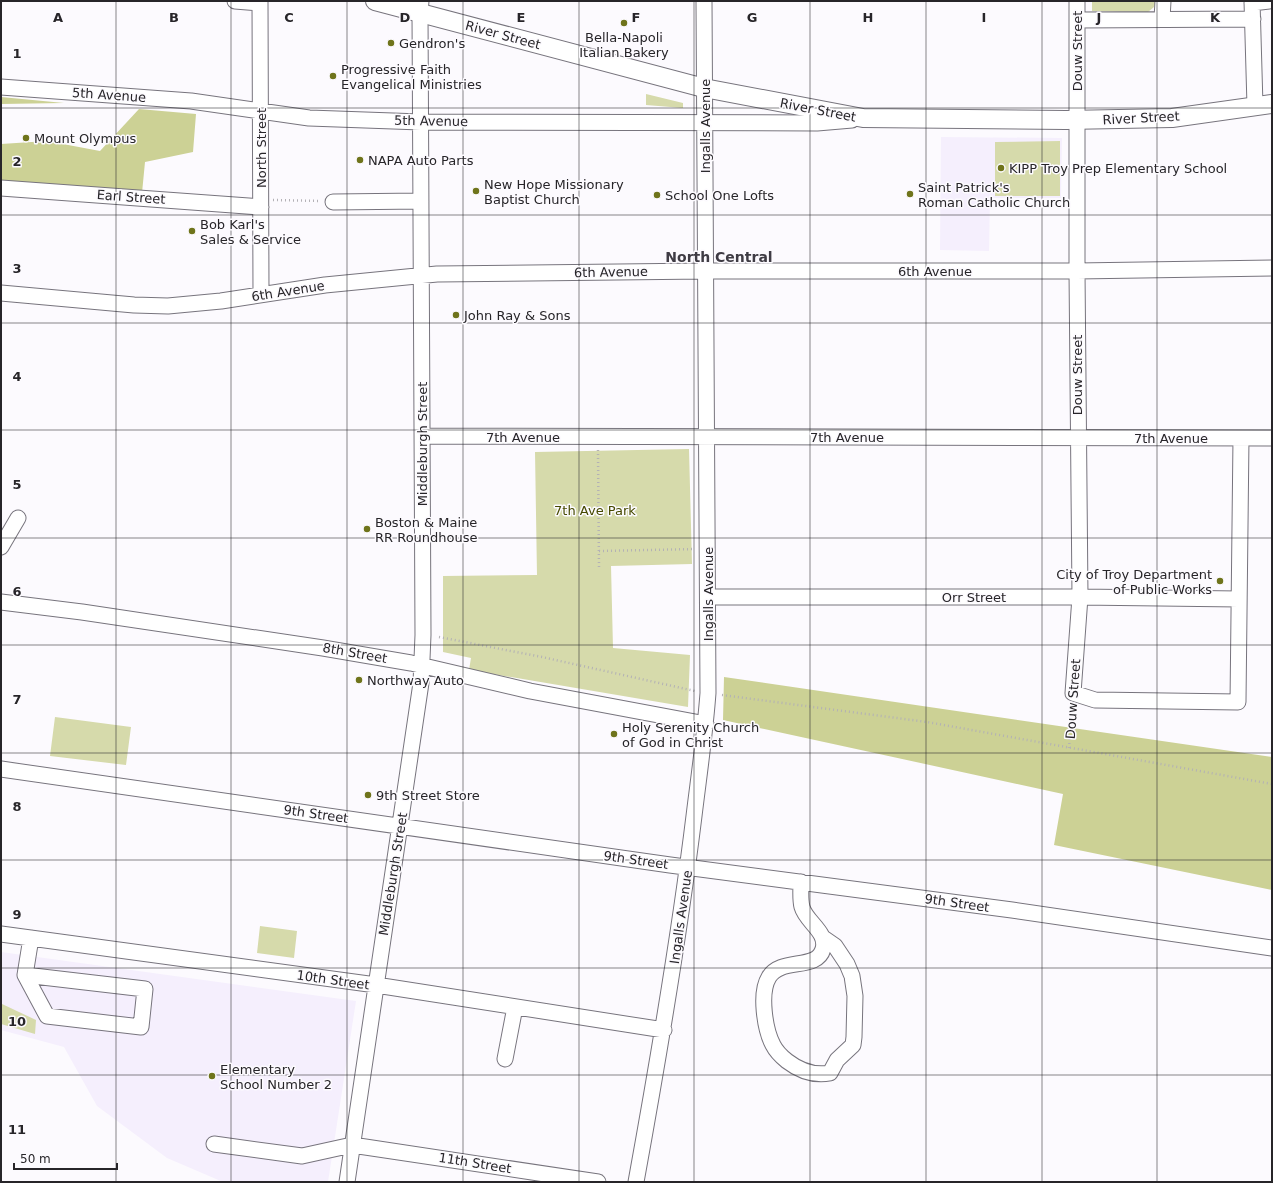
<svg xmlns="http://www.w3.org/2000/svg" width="1273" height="1183" font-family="'DejaVu Sans',sans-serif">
<rect width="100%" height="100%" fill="#fcfafe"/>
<path fill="#f5effd" d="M941,137L1062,138L1061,198H990L989,251L940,250Z
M1,952L356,1001L328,1182H223L167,1158L97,1106L64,1047L1,1030Z"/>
<path fill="#d6daab" d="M1092,1H1156L1154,7L1148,12L1092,11Z
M646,94L683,103V108L646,105Z
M1060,141V196H995V142Z
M689,449L692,564L611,566L613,648L690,655L688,707L469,670L471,658L443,652V576L537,575L535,452Z
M55,717L131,727L126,765L50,756Z
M260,926L297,931L294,958L257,953Z
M1,1001L2,1004L36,1020L35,1034L1,1024Z"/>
<path fill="#ccd195" d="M1,97L64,103L1,104Z
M139,109L196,114L193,152L145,162L142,193L1,181V144L47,141L100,151Z
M724,677L1272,757V890L1054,845L1063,794L723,720Z"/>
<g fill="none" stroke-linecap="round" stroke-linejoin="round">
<g stroke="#77747d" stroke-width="17">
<path id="minor" d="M235,1L260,3
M260,1L261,294
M1077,1V271L1080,597L1073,693L1095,700L1238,702L1241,438
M1252,1L1255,106
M1252,3L1269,1
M1162,19L1163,1
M1077,20L1253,19
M1,87L191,101L309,118L421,122L817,123L852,120
M1,188L261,207
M333,202L421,201
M1,293L134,305L168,306L221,301L325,285L437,274L705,271H1077L1272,268
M422,436L1272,438
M1,547L18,518
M708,597H1080L1239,599
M1,602L82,612L323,648L411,663L530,691L706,724
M1,769L670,865L1012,910L1272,948
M801,882C801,890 800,899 802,907C806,922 828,932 823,949C817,971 781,957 769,977C759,993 765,1030 773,1045C776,1051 782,1057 787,1061C800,1071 814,1076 830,1073L837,1060L853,1045L854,1037L855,996L852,976L847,964L835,946L822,937
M1,934L376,985L664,1030
M25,975L47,1016L141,1027L145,989L25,975L31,938
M505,1059L515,1007
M214,1144L302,1156L352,1145L598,1182
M347,1182L421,683L423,635L420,13L421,1
M636,1182C658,1061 679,939 694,816C699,775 705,734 708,693L704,1"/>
</g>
<g stroke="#77747d" stroke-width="20">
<path id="major" d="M375,1L704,88L863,118L1066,120L1172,118L1272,104"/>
</g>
<path stroke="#b3b1b5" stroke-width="2.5" stroke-dasharray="1 3" stroke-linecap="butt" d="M273,200L320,201
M598,450L599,567
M599,551L694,549
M439,637L542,657L695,691
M722,695L927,722L1272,784
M1069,748L1072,708"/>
<use href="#minor" stroke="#fff" stroke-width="15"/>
<use href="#major" stroke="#fff" stroke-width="18"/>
</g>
<path fill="none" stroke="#272529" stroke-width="1" stroke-opacity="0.55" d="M116,1V1182M231,1V1182M347,1V1182M463,1V1182M579,1V1182M694,1V1182M810,1V1182M926,1V1182M1042,1V1182M1157,1V1182M1,108H1272M1,215H1272M1,323H1272M1,430H1272M1,538H1272M1,645H1272M1,753H1272M1,860H1272M1,968H1272M1,1075H1272"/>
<g fill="#6f741b" stroke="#fcfafe" stroke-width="1.5">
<circle cx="624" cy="23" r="4"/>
<circle cx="391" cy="43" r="4"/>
<circle cx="333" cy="76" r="4"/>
<circle cx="26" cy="138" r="4"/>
<circle cx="360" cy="160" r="4"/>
<circle cx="1001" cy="168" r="4"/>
<circle cx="476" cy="191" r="4"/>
<circle cx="910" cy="194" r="4"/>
<circle cx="657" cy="195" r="4"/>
<circle cx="192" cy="231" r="4"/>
<circle cx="456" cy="315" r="4"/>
<circle cx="367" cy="529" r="4"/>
<circle cx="1220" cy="581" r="4"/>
<circle cx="359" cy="680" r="4"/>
<circle cx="614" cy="734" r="4"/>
<circle cx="368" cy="795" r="4"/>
<circle cx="212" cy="1076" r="4"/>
</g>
<g text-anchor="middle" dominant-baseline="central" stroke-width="3" stroke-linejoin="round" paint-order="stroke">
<g font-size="13" fill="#272529" stroke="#fcfafe">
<text transform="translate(503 35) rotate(15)">River Street</text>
<text transform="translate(1077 51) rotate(-90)">Douw Street</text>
<text transform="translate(109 95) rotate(4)">5th Avenue</text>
<text transform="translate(818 110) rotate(11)">River Street</text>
<text transform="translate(1141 118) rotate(-3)">River Street</text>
<text transform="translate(431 121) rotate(1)">5th Avenue</text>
<text transform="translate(705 126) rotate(-90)">Ingalls Avenue</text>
<text transform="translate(261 148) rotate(-90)">North Street</text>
<text transform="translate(131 197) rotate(4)">Earl Street</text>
<text x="935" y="271">6th Avenue</text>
<text transform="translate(611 272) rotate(-1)">6th Avenue</text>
<text transform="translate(288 291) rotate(-9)">6th Avenue</text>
<text transform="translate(1077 375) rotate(-90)">Douw Street</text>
<text x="523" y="437">7th Avenue</text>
<text x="847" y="437">7th Avenue</text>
<text x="1171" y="438">7th Avenue</text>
<text transform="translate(422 444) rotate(-90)">Middleburgh Street</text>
<text transform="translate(708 594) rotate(-90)">Ingalls Avenue</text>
<text x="974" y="597">Orr Street</text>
<text transform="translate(355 653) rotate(10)">8th Street</text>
<text transform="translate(1073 699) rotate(-86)">Douw Street</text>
<text transform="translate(316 814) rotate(8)">9th Street</text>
<text transform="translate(636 860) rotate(8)">9th Street</text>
<text transform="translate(393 874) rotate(-81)">Middleburgh Street</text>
<text transform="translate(957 903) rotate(8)">9th Street</text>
<text transform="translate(681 917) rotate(-82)">Ingalls Avenue</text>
<text transform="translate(333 980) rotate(8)">10th Street</text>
<text transform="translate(475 1163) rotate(9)">11th Street</text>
</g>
<g font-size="13" fill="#272529" stroke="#fcfafe" text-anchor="start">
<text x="624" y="37" text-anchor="middle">Bella-Napoli<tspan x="624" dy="15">Italian Bakery</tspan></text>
<text x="399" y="43">Gendron's</text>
<text x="341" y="69">Progressive Faith<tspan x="341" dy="15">Evangelical Ministries</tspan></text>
<text x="34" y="138">Mount Olympus</text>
<text x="368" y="160">NAPA Auto Parts</text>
<text x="1009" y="168">KIPP Troy Prep Elementary School</text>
<text x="484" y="184">New Hope Missionary<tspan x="484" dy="15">Baptist Church</tspan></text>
<text x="918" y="187">Saint Patrick's<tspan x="918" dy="15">Roman Catholic Church</tspan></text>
<text x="665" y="195">School One Lofts</text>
<text x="200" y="224">Bob Karl's<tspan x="200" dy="15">Sales &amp; Service</tspan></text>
<text x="464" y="315">John Ray &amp; Sons</text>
<text x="375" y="522">Boston &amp; Maine<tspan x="375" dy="15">RR Roundhouse</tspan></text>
<text x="1212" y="574" text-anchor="end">City of Troy Department<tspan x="1212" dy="15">of Public Works</tspan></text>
<text x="367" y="680">Northway Auto</text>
<text x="622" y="727">Holy Serenity Church<tspan x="622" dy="15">of God in Christ</tspan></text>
<text x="376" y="795">9th Street Store</text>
<text x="220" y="1069">Elementary<tspan x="220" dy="15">School Number 2</tspan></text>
</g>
<g font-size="13" fill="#474a00" stroke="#fcfafe">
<text x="595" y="510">7th Ave Park</text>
</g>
<g font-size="14" font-weight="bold" fill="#3f3c44" stroke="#fcfafe">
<text x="719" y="257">North Central</text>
</g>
</g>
<g font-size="13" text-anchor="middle" font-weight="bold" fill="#272529" stroke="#fcfafe" stroke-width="3" stroke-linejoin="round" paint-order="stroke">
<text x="58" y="22">A</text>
<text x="174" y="22">B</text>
<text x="289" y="22">C</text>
<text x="405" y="22">D</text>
<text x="521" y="22">E</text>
<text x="636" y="22">F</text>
<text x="752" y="22">G</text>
<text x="868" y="22">H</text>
<text x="984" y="22">I</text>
<text x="1099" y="22">J</text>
<text x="1215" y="22">K</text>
<text x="17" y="58">1</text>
<text x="17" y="166">2</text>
<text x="17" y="273">3</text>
<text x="17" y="381">4</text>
<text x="17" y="489">5</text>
<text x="17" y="596">6</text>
<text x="17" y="704">7</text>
<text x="17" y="811">8</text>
<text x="17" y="919">9</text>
<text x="17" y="1026">10</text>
<text x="17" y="1134">11</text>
</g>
<rect width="1273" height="1183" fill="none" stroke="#272529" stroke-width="4"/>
<path d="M14 1163v6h103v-6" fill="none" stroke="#272529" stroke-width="2"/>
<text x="20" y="1163" font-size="12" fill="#272529" stroke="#fcfafe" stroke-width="3" paint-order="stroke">50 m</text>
</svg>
